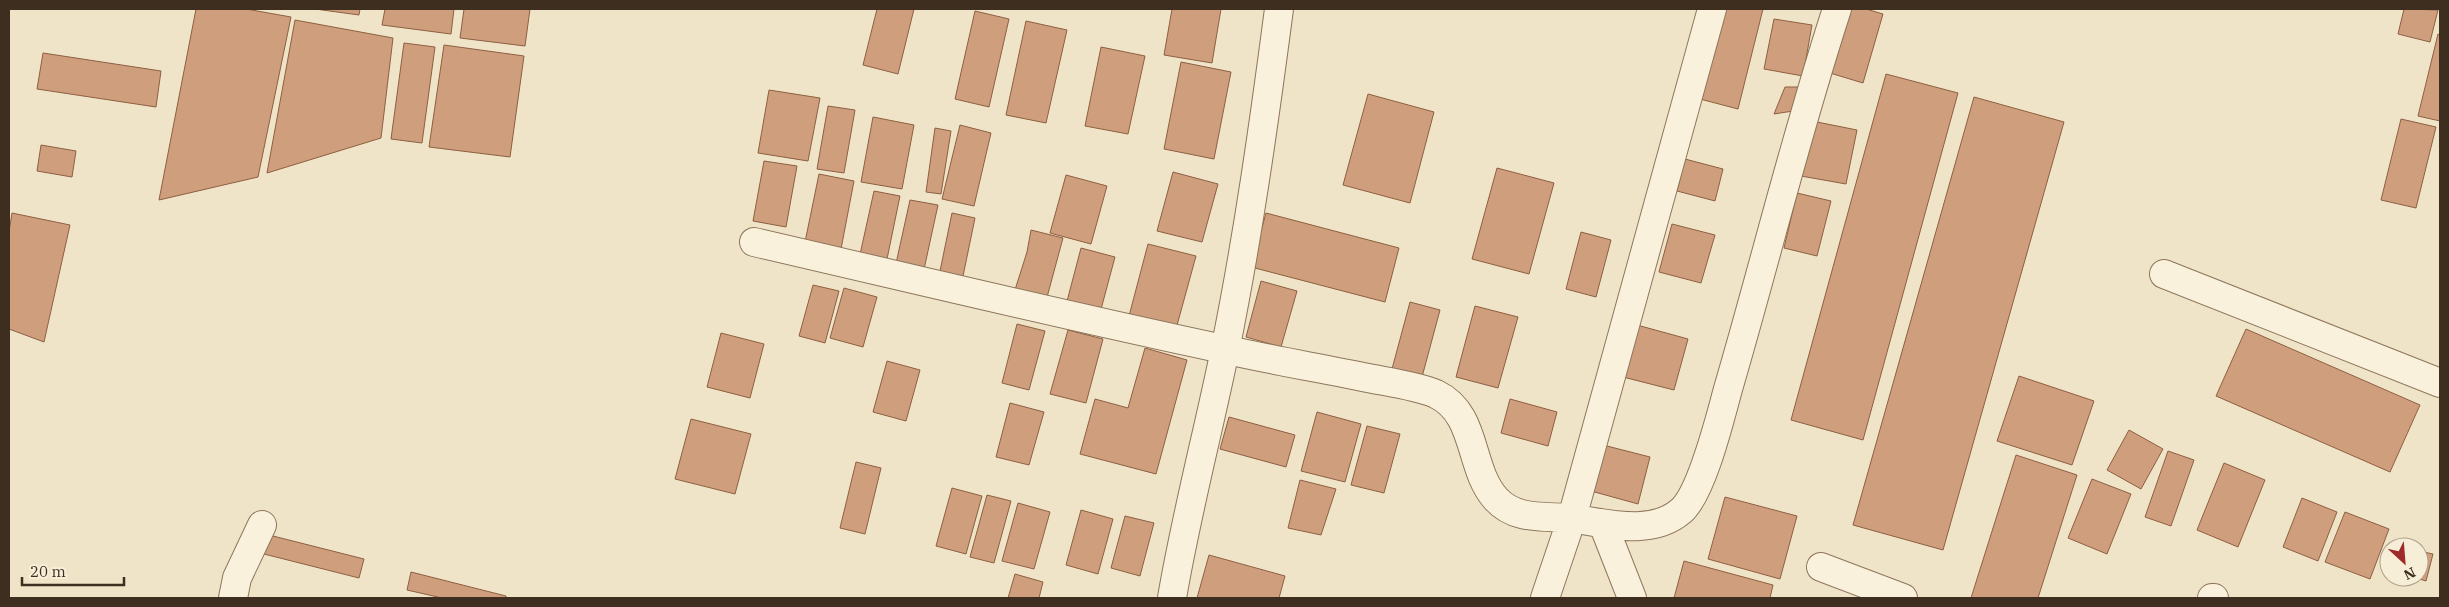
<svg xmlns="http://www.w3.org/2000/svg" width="2449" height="607" font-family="'IBM Plex Serif',serif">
<rect width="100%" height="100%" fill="#f0e4c8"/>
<path fill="#cf9f7d" stroke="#8d5f41" d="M196,9H246L291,17L258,177L159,200Z
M315,9H360L359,15Z
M385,9H454L451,34L382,25Z
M464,9H530L525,46L460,38Z
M877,9H914L898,74L863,65Z
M1172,9H1221L1212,63L1164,55Z
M1723,9H1763L1738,109L1700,99Z
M1848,9H1866L1883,14L1863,83L1830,73Z
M2404,9L2438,10L2430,42L2398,34Z
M975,11L1009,19L989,107L955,99Z
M1774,19L1812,25L1803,76L1764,69Z
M295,20L393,38L381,138L267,173Z
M1026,21L1067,30L1046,123L1006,115Z
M2438,34L2440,35V121L2418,116Z
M404,43L435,47L422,143L391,139Z
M444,45L524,56L510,157L429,147Z
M1101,47L1145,56L1128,134L1085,126Z
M43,53L161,71L156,107L37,89Z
M1181,62L1231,72L1214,159L1164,149Z
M1886,74L1958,93L1863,440L1791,420Z
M1785,87H1799L1793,111L1774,114Z
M769,90L820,98L808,161L758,153Z
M1368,94L1434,112L1410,203L1343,185Z
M1974,97L2064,122L1943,550L1853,525Z
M828,106L855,110L844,173L817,169Z
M873,117L914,125L902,189L861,182Z
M2401,119L2436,127L2416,208L2381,200Z
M1812,121L1857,130L1846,184L1801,176Z
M960,125L991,133L974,206L942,199Z
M935,128L951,131L941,194L926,192Z
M41,145L76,151L72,177L37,171Z
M1685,159L1723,169L1715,201L1677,191Z
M764,161L797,166L786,227L753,221Z
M1497,168L1554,183L1529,274L1472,259Z
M1173,172L1218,184L1202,242L1157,231Z
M819,174L854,181L841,249L805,242Z
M1066,175L1107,186L1091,244L1050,233Z
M874,191L900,196L886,264L859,259Z
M1797,193L1831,201L1817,256L1784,248Z
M910,200L938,205L923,274L895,268Z
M12,213L70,225L44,342L9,329V232Z
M952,213L975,218L962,281L939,276Z
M1266,213L1399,248L1385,302L1251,267Z
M1672,224L1715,235L1701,283L1659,272Z
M1031,230L1063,238L1046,301L1014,293L1027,252Z
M1581,232L1611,240L1596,297L1566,289Z
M1148,244L1196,256L1176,329L1129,316Z
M1081,248L1115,257L1100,313L1066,305Z
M1261,281L1297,291L1281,347L1246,337Z
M813,285L839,291L825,343L799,336Z
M844,288L877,297L863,347L830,338Z
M1410,302L1440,310L1422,377L1392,369Z
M1475,306L1518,317L1498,388L1456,377Z
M1017,324L1045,331L1029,390L1002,383Z
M1637,325L1688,339L1674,390L1623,377Z
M2246,329L2420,405L2390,472L2216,396Z
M1068,330L1103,339L1086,403L1050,394Z
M721,333L764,344L750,398L707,387Z
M1145,348L1187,360L1156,474L1080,454L1095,399L1128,408Z
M887,361L920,370L906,421L873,412Z
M2019,376L2094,401L2072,465L1997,441Z
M1510,399L1557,412L1548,446L1501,433Z
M1010,403L1044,412L1029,465L996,457Z
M1317,412L1361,424L1345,482L1301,471Z
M1229,417L1295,435L1286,467L1220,449Z
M691,419L751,434L735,494L675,479Z
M1367,426L1400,434L1384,493L1351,485Z
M2129,430L2163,449L2141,489L2107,470Z
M1603,445L1650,457L1638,504L1591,491Z
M2168,451L2194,460L2171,526L2145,517Z
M2016,455L2077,475L2038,598H1971Z
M856,462L881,468L865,534L840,528Z
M2224,463L2265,480L2238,547L2197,530Z
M2092,479L2131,494L2107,554L2068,538Z
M1300,480L1336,489L1321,535L1288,528Z
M952,488L982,496L966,554L936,546Z
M987,495L1011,501L994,563L970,557Z
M1725,497L1797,516L1780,579L1708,559Z
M2302,498L2337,512L2318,561L2283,547Z
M1018,503L1050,512L1034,569L1002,561Z
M1081,510L1113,519L1098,574L1066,565Z
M2345,512L2389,529L2370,579L2325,562Z
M1125,516L1154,523L1140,576L1111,568Z
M269,535L364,559L359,578L264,554Z
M2389,551V571L2384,569Z
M2419,551L2433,554L2426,581L2413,577H2419Z
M1209,555L1285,576L1279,598H1197Z
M1684,561L1773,585L1770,598H1674Z
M411,572L506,596V598H442L407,590Z
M1015,574L1043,582L1039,598H1008Z"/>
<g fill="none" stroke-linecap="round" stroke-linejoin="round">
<g stroke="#8d765c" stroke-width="30">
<path id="minor" d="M754,242C910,278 1066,316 1223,349C1271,360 1320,368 1368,378C1388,382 1418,386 1436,394C1478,414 1468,468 1496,499C1517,522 1548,515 1576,519C1609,524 1652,536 1681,511C1702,493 1720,418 1728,389C1765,263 1796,134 1837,9
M2164,274L2440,383
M1603,524L1632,598
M1821,567L1903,598
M233,598L237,578L262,525
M1172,598C1186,515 1208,433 1225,350C1248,237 1264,123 1279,9
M1545,598L1572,518L1712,9
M2212,598H2214"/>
</g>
<use href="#minor" stroke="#faf1dc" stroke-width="28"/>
</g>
<rect width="2449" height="607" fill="none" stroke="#3d2e20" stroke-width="20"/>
<g transform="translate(2404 562) rotate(154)"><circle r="24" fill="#f7eed8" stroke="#ada18e"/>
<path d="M0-4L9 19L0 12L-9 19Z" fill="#9e2a2b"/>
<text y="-8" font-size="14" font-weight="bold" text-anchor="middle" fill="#3d2e20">N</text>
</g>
<path d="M22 577v8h102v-8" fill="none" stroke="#3d2e20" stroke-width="2.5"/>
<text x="30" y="577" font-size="15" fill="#3d2e20" stroke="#f7eed8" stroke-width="4" paint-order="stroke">20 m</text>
</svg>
